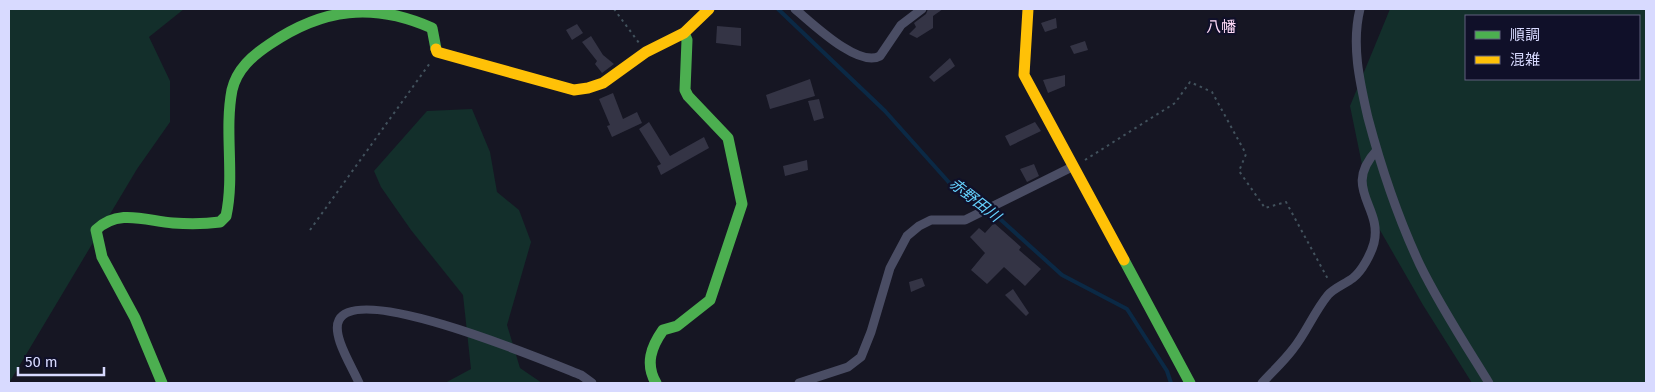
<svg xmlns="http://www.w3.org/2000/svg" width="1655" height="392" font-family="'Fira Sans','Noto Sans JP',sans-serif">
<rect width="100%" height="100%" fill="#161623"/>
<path fill="#132f2b" fill-rule="evenodd" d="M9,9H184L149,37L170,81V122L137,169L9,383Z
M1390,9H1646V383H1472L1423,305L1373,218L1350,106ZM1466,16H1639V79H1466Z
M472,109L490,152L497,192L519,210L531,242L507,325L520,368L542,383H445L471,369L463,295L411,230L381,187L374,171L427,111Z"/>
<g fill="none" stroke-linecap="round" stroke-linejoin="round">
<path stroke="#0b2945" stroke-width="4" d="M778,9L885,111L954,188L1000,219L1062,275L1127,309L1167,371L1171,383"/>
</g>
<path fill="#343445" d="M928,9H943L933,16V28L917,38L909,34L916,27L914,23L926,14Z
M1056,18L1057,28L1045,32L1041,23Z
M577,24L583,33L572,40L566,30Z
M717,26L741,28V46L716,43Z
M591,36L603,55L614,64L602,73L595,64L597,61L582,42Z
M1085,41L1088,50L1074,54L1070,46Z
M950,58L955,66L934,82L929,77Z
M1065,75V86L1048,93L1043,80Z
M810,79L815,96L770,109L766,95Z
M613,93L623,119L637,112L642,123L612,137L607,126L610,125L599,99Z
M819,99L824,118L814,121L808,101Z
M649,122L670,156L704,137L709,148L661,175L657,166L661,164L639,129Z
M1035,122L1041,131L1010,146L1005,136Z
M807,160L808,170L785,176L783,166Z
M1034,164L1039,176L1027,182L1020,169Z
M994,223L1021,247L1019,250L1041,269L1025,286L1004,267L987,284L971,270L985,253L970,237L979,228L985,233Z
M922,278L925,286L911,292L909,282Z
M1013,289L1029,313L1026,316L1005,295Z"/>
<g fill="none" stroke-linecap="round" stroke-linejoin="round">
<path stroke="#42525d" stroke-width="2" stroke-dasharray="2.5 4" stroke-linecap="butt" d="M614,9L639,43
M1085,160L1175,103L1190,82L1212,92L1246,154L1239,171L1265,208L1286,202L1329,281
M310,230L430,63"/>
<path stroke="#4a4d64" stroke-width="9" d="M795,9C812,23 858,68 880,56L901,25L922,9
M1360,9C1351,45 1360,83 1368,118C1381,167 1398,218 1420,265C1440,306 1465,344 1489,383
M359,383C353,368 331,335 339,320C359,282 548,362 581,375L592,383
M799,383L848,367L861,357L871,332L890,268L907,236L919,226L931,220H965L1072,167
M1262,383C1272,372 1284,361 1293,349C1306,333 1314,312 1328,295C1334,288 1345,284 1353,278C1362,271 1371,254 1374,243C1383,206 1341,189 1377,150"/>
<path stroke="#4caf50" stroke-width="11" d="M1124,260L1190,383
M162,383L135,318L102,257L96,230C118,208 147,221 173,223C189,224 205,224 220,222L226,216C235,175 224,132 232,90C237,69 252,56 270,44C323,8 373,2 432,28L436,49
M656,383C645,364 651,347 663,330L677,326L710,300L742,204L728,138L688,96L685,90L687,40L684,33"/>
<path stroke="#ffc107" stroke-width="11" d="M1028,9L1024,75L1124,260
M436,49L437,52L574,90L588,88L603,83L646,52L684,33L709,9"/>
</g>
<g text-anchor="middle" dominant-baseline="central" stroke-width="4.5" stroke-linejoin="round" paint-order="stroke">
<g font-size="15" fill="#ffdaf8" stroke="#101029">
<text x="1221" y="27">八幡</text>
</g>
<g font-size="15" font-style="italic" fill="#66d3ff" stroke="#101029">
<text transform="translate(975 200) rotate(38)">赤野田川</text>
</g>
</g>
<rect width="1655" height="392" fill="none" stroke="#d8daff" stroke-width="20"/>
<rect x="1465" y="15" width="175" height="65" fill="#101029" stroke="#60617f"/>
<rect x="1475" y="31" width="25" height="8" fill="#4caf50" stroke="#60617f"/>
<text x="1510" y="40" font-size="15" fill="#d8daff">順調</text>
<rect x="1475" y="56" width="25" height="8" fill="#ffc107" stroke="#60617f"/>
<text x="1510" y="65" font-size="15" fill="#d8daff">混雑</text>
<path d="M18 367v8h86v-8" fill="none" stroke="#d8daff" stroke-width="2.5"/>
<text x="25" y="367" font-size="15" fill="#d8daff" stroke="#101029" stroke-width="4" paint-order="stroke">50 m</text>
</svg>
